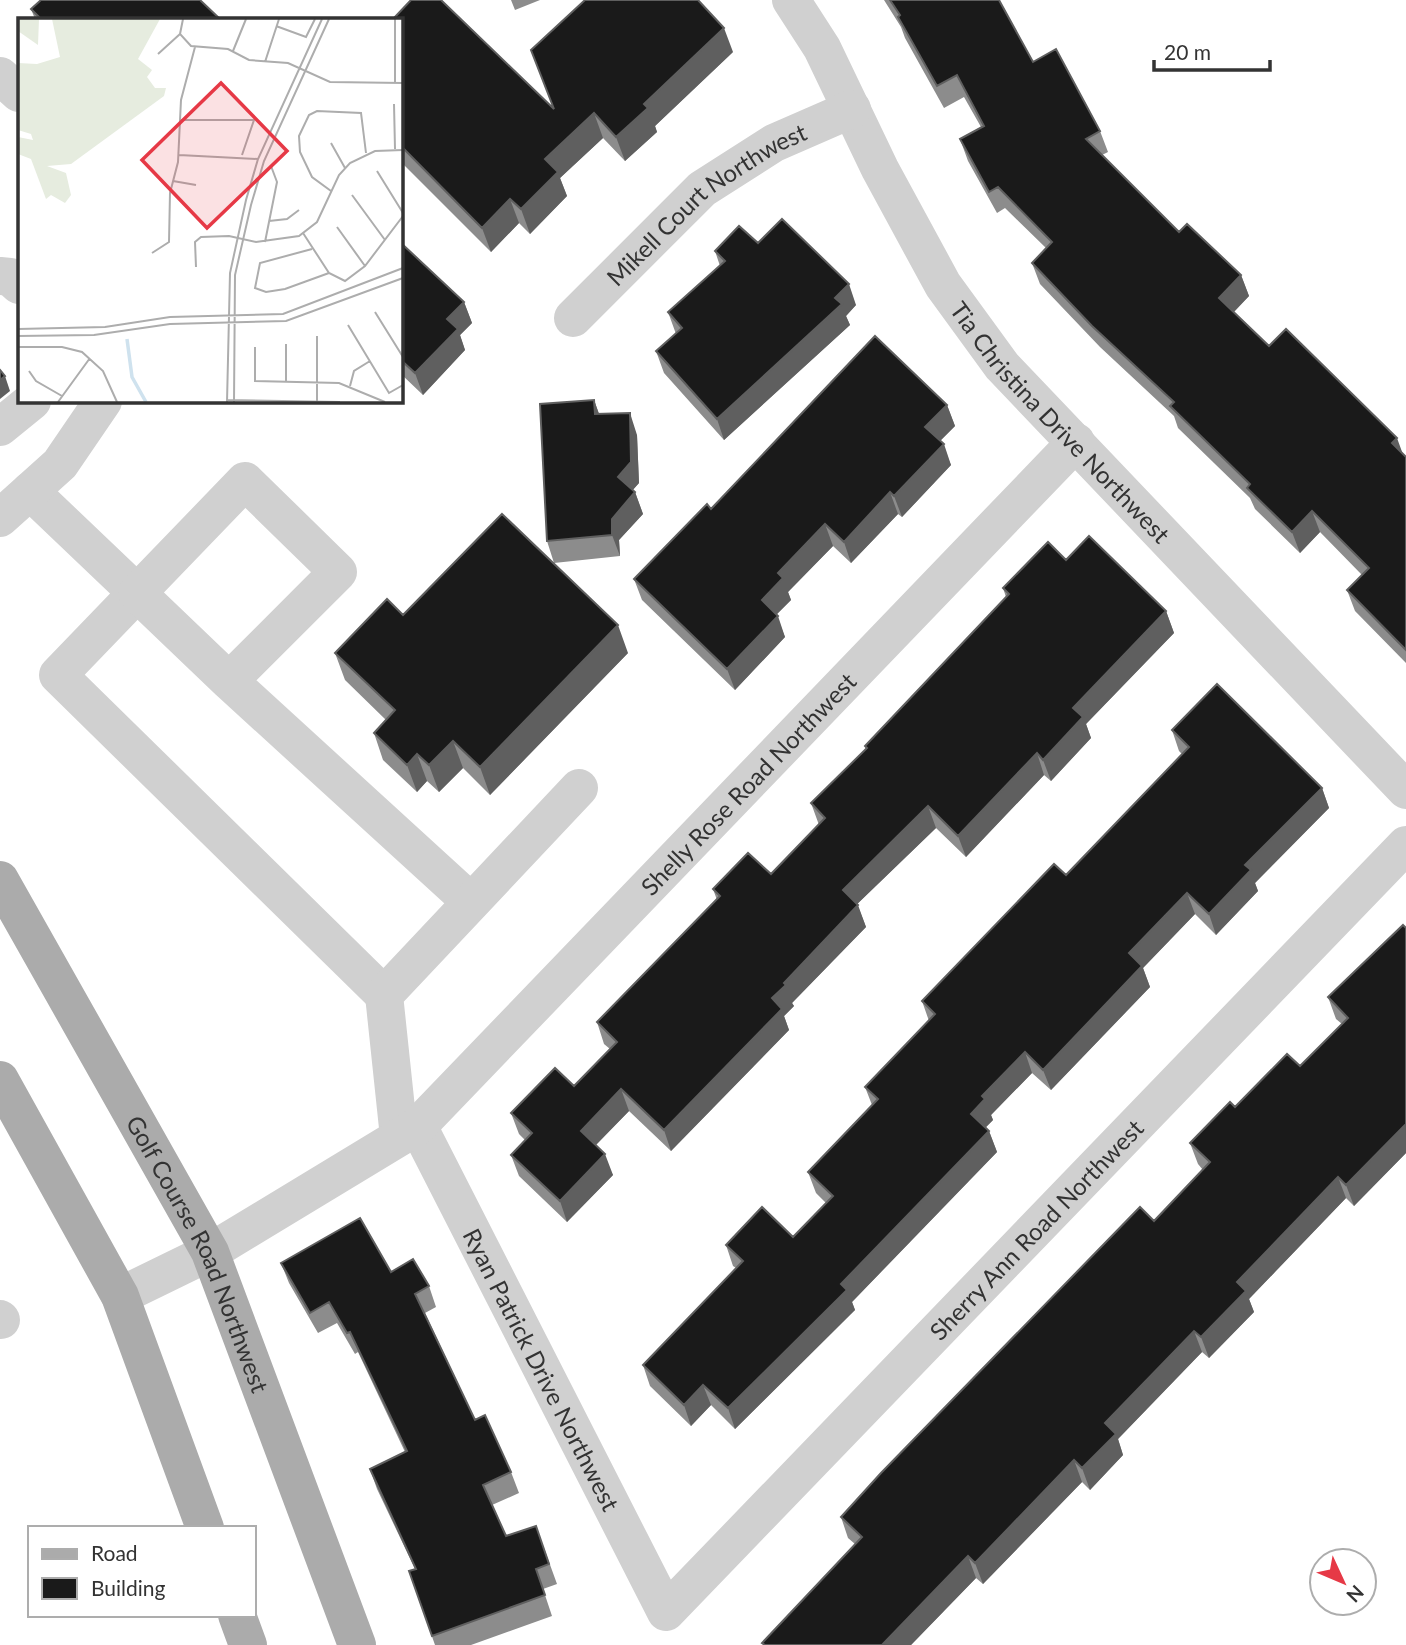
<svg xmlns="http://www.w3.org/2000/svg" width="1406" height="1645" font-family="Lato,sans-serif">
<rect width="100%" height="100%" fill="#fff"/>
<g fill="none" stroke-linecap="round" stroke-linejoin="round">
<g stroke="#d0d0d0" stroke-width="38">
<path id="s1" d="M791,0L822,48L880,169L943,285L1002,366L1406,790"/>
<path d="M0,76L19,93"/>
<path d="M0,276L10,277L19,285"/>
<path id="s2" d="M573,318L702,189L774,143L852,109"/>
<path d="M0,427L32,401"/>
<path d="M30,491L137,593L58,675L384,995"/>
<path d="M0,518L60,464L103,401"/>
<path d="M229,681L137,593L245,481L338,572L229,681L471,902"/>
<path id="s3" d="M418,1126L666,1612L1406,845"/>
<path d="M399,1137L384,995L579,788"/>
<path id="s4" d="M120,1296L210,1252L418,1126L1076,442"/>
<path d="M0,1319L1,1320"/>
</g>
<g stroke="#ababab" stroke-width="38">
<path id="s5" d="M0,880L210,1252L357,1645"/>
<path d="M0,1080L120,1296L205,1528"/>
<path d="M237,1615L248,1645"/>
</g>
</g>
<path fill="#8c8c8c" d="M511,0H540L515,10Z
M884,0H999L1033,62L1100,131L1108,152L1102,155L1179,232L1241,275L1249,296L1234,312L1269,346L1406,457V663L1355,611L1347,590L1362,575L1320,532L1300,553L1255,509L1250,498L1178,428L1174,416L1100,347L1040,284L1032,263L1046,248L1005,208L997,213L968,161L960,139L981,127L964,97L944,108L905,38L901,27Z
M31,9L220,19H35Z
M401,19L553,108L733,52L655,126L657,132L625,161L603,138L560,178L567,196L530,234L519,223L491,252L401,162Z
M401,243L464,302L472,323L460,335L465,350L423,395L401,374Z
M758,243L856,305L846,316L850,325L724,440L664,373L656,351L676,334L668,312L720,266L715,251Z
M594,400L599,414L637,435L639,483L632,490L635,492L643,514L619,540L620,556L554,563L547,541Z
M947,405L955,426L940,441L951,465L902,517L898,514L851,563L833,546L788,592L791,600L776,615L785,637L735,690L642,600L634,579L711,509Z
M1066,560L1166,611L1174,633L1086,724L1091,738L1051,781L1044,775L966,857L936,828L857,904L866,927L792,1003L794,1006L784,1016L789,1030L671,1151L629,1111L596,1145L613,1175L567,1222L519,1176L511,1155L525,1140L519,1134L511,1113L574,1086L610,1049L604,1044L597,1022L717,900L713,889L771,874L819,825L811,803L866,750L865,746L1006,597L1003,588Z
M403,615L628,653L490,795L463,768L439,792L427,781L417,792L383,760L374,733L386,720L345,680L335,653Z
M1172,730L1322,788L1329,808L1255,883L1258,891L1216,935L1195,914L1143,968L1150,987L1051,1090L1032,1073L991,1115L993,1120L986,1127L989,1131L997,1152L852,1302L855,1310L735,1429L711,1405L691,1426L650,1386L643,1365L736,1268L733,1266L726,1245L793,1237L826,1203L816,1193L808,1172L872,1105L865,1087L929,1021L922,1001L1066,875L1182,754L1179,751Z
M1406,928V1153L1354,1206L1346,1198L1249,1299L1254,1312L1209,1358L1202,1352L1118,1439L1123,1455L1090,1490L1082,1482L983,1584L976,1578L911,1645H763L762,1643L855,1544L848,1538L841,1517L1154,1221L1203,1170L1198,1164L1190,1143L1235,1107L1300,1066L1342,1024L1336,1019L1328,997Z
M281,1263L391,1272L429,1286L436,1307L425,1313L475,1420L511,1472L519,1493L492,1505L506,1536L536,1526L557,1584L543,1589L552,1616L471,1645H435L409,1571L415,1569L377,1489L370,1469L405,1452L358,1352L355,1354L337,1323L318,1333L289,1283Z"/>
<path fill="#5f5f5f" d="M724,28L733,52L655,126L657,132L625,161L616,137L644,104Z
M594,113L603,138L560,178L567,196L530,234L521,209L545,159Z
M510,199L519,223L491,252L482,228Z
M1241,275L1249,296L1227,319L1219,298Z
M849,284L856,305L846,316L850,325L724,440L717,419Z
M464,302L472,323L460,335L465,350L423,395L415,373L447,319Z
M5,376L10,391L0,399V380Z
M594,400L602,422L595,414Z
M947,405L955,426L933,448L925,427Z
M630,413L637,435L639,483L626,498L618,477Z
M1397,438L1405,460L1392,443Z
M944,444L951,465L902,517L894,496Z
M635,492L643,514L619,540L620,556L612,535V519Z
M890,492L898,514L851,563L844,542Z
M1312,511L1320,532L1300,553L1292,532Z
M825,524L833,546L788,592L791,600L769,622L762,600L778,573Z
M1166,611L1174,633L1086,724L1091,738L1051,781L1043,760L1073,708Z
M778,616L785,637L735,690L727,669Z
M618,625L628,653L490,795L480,767Z
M453,741L463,768L439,792L429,765Z
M1037,753L1044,775L966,857L958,836Z
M417,754L427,781L417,792L407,765Z
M1322,788L1329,808L1255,883L1258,891L1216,935L1209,914L1245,865Z
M928,806L936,828L850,911L843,890Z
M1187,893L1195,914L1143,968L1150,987L1051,1090L1043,1070L1129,953Z
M858,905L866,927L792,1003L794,1006L784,1016L789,1030L671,1151L664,1130L772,998L784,983Z
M1025,1052L1032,1073L991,1115L993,1120L979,1134L971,1114L982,1096Z
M621,1089L629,1111L589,1152L581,1131Z
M1406,1124V1153L1354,1206L1346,1185Z
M989,1131L997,1152L852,1302L855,1310L735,1429L728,1408L841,1284Z
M605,1154L613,1175L567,1222L560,1201Z
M1338,1177L1346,1198L1249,1299L1254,1312L1209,1358L1201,1337L1237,1282Z
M1194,1331L1202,1352L1118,1439L1123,1455L1090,1490L1082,1468L1105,1423Z
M703,1385L711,1405L691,1426L684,1405Z
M1074,1460L1082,1482L983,1584L975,1563Z
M968,1556L976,1578L911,1645H882Z"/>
<path fill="#1a1a1a" stroke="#5f5f5f" stroke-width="2" d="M41,0H200L220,19H41L31,9Z
M411,0H441L554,109L531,50L585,0H698L724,28L644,104L648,108L616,137L594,113L545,159L558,172L521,209L510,199L482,228L401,146V19H393Z
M890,0H999L1033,62L1056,49L1100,131L1086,139L1179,232L1187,224L1241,275L1219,298L1269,346L1286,329L1397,438L1392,443L1406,457V650L1347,590L1369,568L1312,511L1292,532L1247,488L1250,484L1170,406L1174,402L1092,326L1032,263L1052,242L998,187L989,192L960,139L984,126L957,75L937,86L898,17L900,15Z
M782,219L849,284L835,298L842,304L717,419L656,351L682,328L668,312L725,261L715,251L739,226L758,243Z
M401,243L464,302L447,319L458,329L415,373L401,360Z
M875,336L947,405L925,427L944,444L894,496L890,492L844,542L825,524L778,573L783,578L762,600L778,616L727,669L634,579L707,504L711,509Z
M0,370L5,376L0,380Z
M594,400L595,414L630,413L631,462L618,477L635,492L612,519V535L547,541L540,404Z
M502,514L618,625L480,767L453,741L429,765L417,754L407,765L374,733L395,710L335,653L387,599L403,615Z
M1089,536L1166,611L1073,708L1083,717L1043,760L1037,753L958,836L928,806L843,890L858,905L784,983L786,985L772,998L782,1009L664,1130L621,1089L581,1131L605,1154L560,1201L511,1155L532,1133L511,1113L555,1068L574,1086L617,1042L597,1022L720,896L713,889L748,853L771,874L825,818L811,803L867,748L865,746L1009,594L1003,588L1048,542L1066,560Z
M1217,684L1322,788L1245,865L1251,870L1209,914L1187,893L1129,953L1142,966L1043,1070L1025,1052L982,1096L985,1099L971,1114L989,1131L841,1284L847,1290L728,1408L703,1385L684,1405L643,1365L743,1261L726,1245L762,1207L793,1237L833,1196L808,1172L878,1099L865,1087L935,1014L922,1001L1054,864L1066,875L1189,747L1172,730Z
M1403,925L1406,928V1124L1346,1185L1338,1177L1237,1282L1246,1291L1201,1337L1194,1331L1105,1423L1116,1434L1082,1468L1074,1460L975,1563L968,1556L882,1645H765L762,1643L862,1537L841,1517L881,1473L1140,1207L1154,1221L1210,1162L1190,1143L1230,1102L1235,1107L1287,1054L1300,1066L1348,1018L1328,997Z
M360,1218L391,1272L413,1259L429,1286L415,1294L475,1420L485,1415L511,1472L483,1485L506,1536L536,1526L549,1564L536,1569L545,1595L432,1636L409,1571L416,1569L370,1469L407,1451L350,1332L347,1333L329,1302L310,1313L281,1263Z"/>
<g text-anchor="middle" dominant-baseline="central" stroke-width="7" stroke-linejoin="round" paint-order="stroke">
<g font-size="24" fill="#333" stroke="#fff">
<text stroke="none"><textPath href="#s2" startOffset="177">Mikell Court Northwest</textPath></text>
<text stroke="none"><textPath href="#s1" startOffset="504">Tia Christina Drive Northwest</textPath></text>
<text stroke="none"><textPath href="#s4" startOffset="819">Shelly Rose Road Northwest</textPath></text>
<text stroke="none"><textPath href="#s3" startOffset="1078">Sherry Ann Road Northwest</textPath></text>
<text stroke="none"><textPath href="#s5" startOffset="424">Golf Course Road Northwest</textPath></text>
<text stroke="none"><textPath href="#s3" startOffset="273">Ryan Patrick Drive Northwest</textPath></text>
</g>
</g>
<g transform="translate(18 18)">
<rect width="385" height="385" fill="#fff"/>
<path d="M0,1H21L20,27L0,13ZM34,1H142L120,41L134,52L129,59L137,70H148L146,78L53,146L29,148L48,155L53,177L47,185L33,177L28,181L13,141L0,136V119L15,122L13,116L0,112V45L19,46L42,39Z" fill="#e6ecdf"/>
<path fill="none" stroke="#cfe2ee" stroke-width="3.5" d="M109,321L114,359L128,384"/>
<path fill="none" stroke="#adadad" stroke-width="2" d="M165,1L162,16L173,28L210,31L231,42L270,45L312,64L385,65M258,8L288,19L297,1M215,33L228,1M140,36L162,16M247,44L261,1M377,65V1M376,86L377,131M162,102H236L224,137M313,125L327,150M161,137L240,141M359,153L385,195M155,163L178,167M313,173L294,159L282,134L281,118L291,97L299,93L343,95L348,135M334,177L367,222M251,203L269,201L281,192M319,209L347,248M285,215L311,255L327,263L347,248L385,198M247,224L259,164L253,148M294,231L242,245L237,270L248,274L267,271L311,255M134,235L151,224L152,175L160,144L163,82L177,29M178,249L177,224L183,219L211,218L238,224L281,218L299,204L321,157L332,145L357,133L385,132M357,294L385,339M330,307L371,375L385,367M0,311L87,309L152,299L265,296L385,250M0,318L76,317L152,306L268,303L385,260M268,326V363M0,329H44L64,334L85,353L99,384M237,329V363L321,365L367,384M11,353L18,363L44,378M332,368L336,353L352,343M209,382L322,384M299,383V318M40,384L72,340M209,384L212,255L228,182L240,141L304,1M216,384L217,257L233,187L246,143L311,1"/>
<path fill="#e63946" fill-opacity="0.15" stroke="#e63946" stroke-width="3.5" d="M203,65L269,133L189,210L124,142Z"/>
<rect width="385" height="385" fill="none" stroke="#333" stroke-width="3.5"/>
</g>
<rect x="28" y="1526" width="228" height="91" fill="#ffffff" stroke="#adadad" stroke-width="2"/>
<rect x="42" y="1549" width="35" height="10" fill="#ababab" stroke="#adadad" stroke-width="2"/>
<text x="91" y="1561" font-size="21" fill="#333333">Road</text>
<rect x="42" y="1578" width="35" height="21" fill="#1a1a1a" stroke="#adadad" stroke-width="2"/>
<text x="91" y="1596" font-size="21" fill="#333333">Building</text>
<g transform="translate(1343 1582) rotate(134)"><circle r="33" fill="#ffffff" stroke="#adadad" stroke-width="2"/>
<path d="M0-5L12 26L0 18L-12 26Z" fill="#e63946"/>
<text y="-10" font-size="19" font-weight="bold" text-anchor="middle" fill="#333333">N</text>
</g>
<path d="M1154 60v10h116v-10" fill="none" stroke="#333333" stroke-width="3.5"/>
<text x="1164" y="60" font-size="21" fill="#333333" stroke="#ffffff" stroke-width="5" paint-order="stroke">20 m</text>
</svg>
